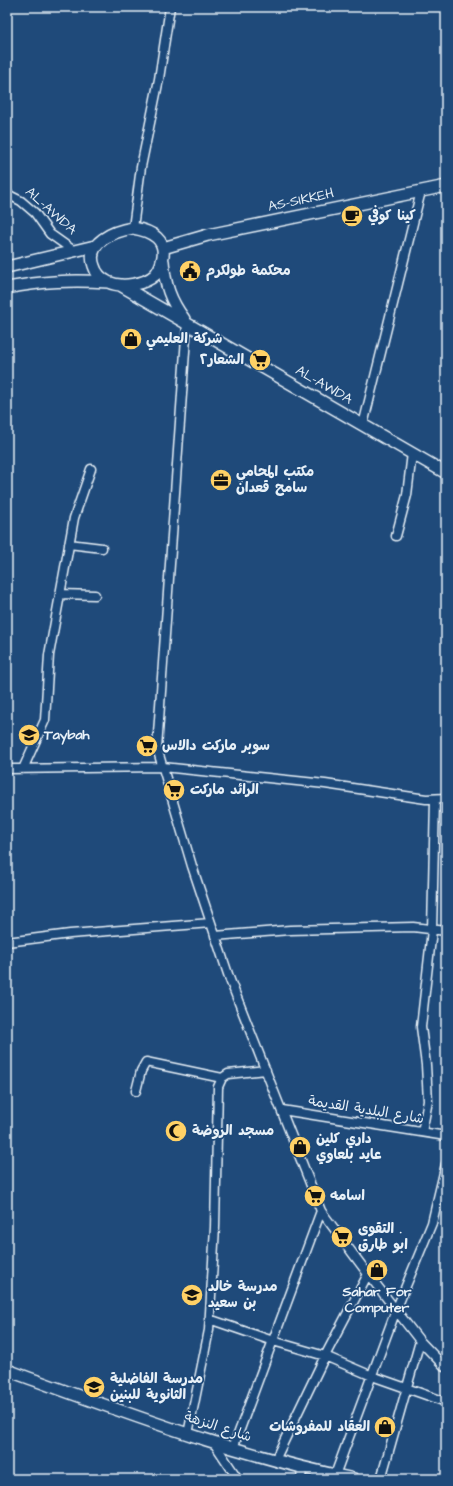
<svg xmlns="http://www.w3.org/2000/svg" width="453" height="1486" font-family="'Architects Daughter','Playpen Sans Arabic',sans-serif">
<rect width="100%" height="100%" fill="#1f4a7a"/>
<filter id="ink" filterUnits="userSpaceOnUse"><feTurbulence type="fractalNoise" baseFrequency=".025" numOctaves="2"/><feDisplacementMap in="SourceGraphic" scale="8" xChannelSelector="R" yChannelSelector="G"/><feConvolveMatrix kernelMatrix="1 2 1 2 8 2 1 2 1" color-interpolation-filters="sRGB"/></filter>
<g filter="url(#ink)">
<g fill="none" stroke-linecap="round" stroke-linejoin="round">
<g stroke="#e8f1f8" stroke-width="11">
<path id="street" d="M7,194L21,201L35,213L50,234L74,251
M133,228L141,167L159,79L170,7
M187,323L157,748L192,866L230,980L321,1211L368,1274L420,1341L446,1368
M363,425L421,191
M396,536L407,495L412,453
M69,544L102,548
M60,594L95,595
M7,769L163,767L325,784L426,799L446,798
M23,769L45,720L49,655L74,518L91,469
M215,936L290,930L413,927L446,931
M7,942L70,934L211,923
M136,1091L141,1071L146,1062L222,1078
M282,1110L446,1136
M422,1132L428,1101L426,1065L421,1027L432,930L435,800
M209,1319L273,1341L325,1356L372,1376L446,1402
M188,1434L209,1330L215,1227L218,1087L222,1078L228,1074L266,1070
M214,1443L238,1479
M233,1448L321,1211
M275,1460L325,1356L368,1274
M335,1475L396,1310L432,1223L446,1164
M301,1479L302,1468
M381,1479L420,1341"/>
</g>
<g stroke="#e8f1f8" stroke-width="14">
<path id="secondary" d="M133,228C152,231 168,240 162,261C161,266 158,271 155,275C144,285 121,288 108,282C102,279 96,273 94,266C85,242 114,231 133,228Z
M163,248L208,235L446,186
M163,261C165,285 170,300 184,319
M7,267L95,246
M120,285L446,473
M7,288C43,281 71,280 108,282
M7,1370C121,1411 235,1455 354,1479"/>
</g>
<use href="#street" stroke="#1f4a7a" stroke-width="8"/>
<use href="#secondary" stroke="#1f4a7a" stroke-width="11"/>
</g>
</g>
<defs>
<g id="cafe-disc" transform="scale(1.15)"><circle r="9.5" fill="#ffd166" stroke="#1f4a7a"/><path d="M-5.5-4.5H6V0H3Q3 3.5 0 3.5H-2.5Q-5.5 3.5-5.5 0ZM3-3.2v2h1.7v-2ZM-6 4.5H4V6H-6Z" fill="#111"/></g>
<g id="civic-disc" transform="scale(1.15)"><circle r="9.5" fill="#ffd166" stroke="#1f4a7a"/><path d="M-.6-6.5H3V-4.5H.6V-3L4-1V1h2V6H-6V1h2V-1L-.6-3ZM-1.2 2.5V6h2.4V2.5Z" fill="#111"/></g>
<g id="shop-disc" transform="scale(1.15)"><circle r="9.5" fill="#ffd166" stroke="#1f4a7a"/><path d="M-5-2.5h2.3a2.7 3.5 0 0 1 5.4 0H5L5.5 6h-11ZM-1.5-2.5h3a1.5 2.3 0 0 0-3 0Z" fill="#111"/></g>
<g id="supermarket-disc" transform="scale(1.15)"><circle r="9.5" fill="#ffd166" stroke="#1f4a7a"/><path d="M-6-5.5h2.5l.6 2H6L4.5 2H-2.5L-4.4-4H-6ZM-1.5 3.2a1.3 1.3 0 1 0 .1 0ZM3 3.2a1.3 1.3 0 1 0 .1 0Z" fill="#111"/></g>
<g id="office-disc" transform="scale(1.15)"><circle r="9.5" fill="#ffd166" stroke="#1f4a7a"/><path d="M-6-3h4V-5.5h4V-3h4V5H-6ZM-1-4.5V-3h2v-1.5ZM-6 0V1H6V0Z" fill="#111"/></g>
<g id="school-disc" transform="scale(1.15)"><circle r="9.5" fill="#ffd166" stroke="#1f4a7a"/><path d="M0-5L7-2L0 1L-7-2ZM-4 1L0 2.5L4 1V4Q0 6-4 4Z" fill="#111"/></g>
<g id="mosque-disc" transform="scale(1.15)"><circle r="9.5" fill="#ffd166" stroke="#1f4a7a"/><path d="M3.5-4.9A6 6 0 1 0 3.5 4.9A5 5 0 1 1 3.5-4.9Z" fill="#111"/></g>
</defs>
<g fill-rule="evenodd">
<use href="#cafe-disc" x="352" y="216"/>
<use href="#civic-disc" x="190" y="271"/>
<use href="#shop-disc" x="131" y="339"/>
<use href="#supermarket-disc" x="260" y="360"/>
<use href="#office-disc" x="221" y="480"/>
<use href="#school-disc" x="29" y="735"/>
<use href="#supermarket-disc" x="147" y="746"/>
<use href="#supermarket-disc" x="174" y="790"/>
<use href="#mosque-disc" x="176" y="1131"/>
<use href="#shop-disc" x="300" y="1147"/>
<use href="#supermarket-disc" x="315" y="1196"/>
<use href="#supermarket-disc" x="342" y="1237"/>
<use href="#shop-disc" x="377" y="1270"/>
<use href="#school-disc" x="192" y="1295"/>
<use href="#school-disc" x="94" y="1387"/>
<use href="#shop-disc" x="385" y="1427"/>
</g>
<g text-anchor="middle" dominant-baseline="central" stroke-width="3.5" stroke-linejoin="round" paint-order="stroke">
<g font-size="14" fill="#e8f1f8" stroke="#1f4a7a">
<text transform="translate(301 200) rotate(-12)">AS-SIKKEH</text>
<text transform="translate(51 211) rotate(42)">AL-AWDA</text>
<text transform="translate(324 385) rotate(30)">AL-AWDA</text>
<text transform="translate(366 1110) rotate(9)">شارع البلدية القديمة</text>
<text transform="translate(218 1427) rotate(18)">شارع النزهة</text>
</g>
<g font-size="14" font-weight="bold" fill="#e8f1f8" stroke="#1f4a7a" text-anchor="start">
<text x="368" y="216">كينا كوفي</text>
<text x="206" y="271">محكمة طولكرم</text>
<text x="146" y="339">شركة العليمي</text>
<text x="244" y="360" text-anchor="end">الشعار٢</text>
<text x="236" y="472">مكتب المحامي<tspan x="236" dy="16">سامح قعدان</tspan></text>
<text x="44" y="735">Taybah</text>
<text x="162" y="746">سوبر ماركت دالاس</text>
<text x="190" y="790">الرائد ماركت</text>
<text x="192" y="1131">مسجد الروضة</text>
<text x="316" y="1139">داري كلين<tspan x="316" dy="16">عايد بلعاوي</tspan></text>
<text x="330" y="1196">اسامه</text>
<text x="358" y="1229">التقوى .<tspan x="358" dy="16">ابو طارق</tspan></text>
<text x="208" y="1287">مدرسة خالد<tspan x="208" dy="16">بن سعيد</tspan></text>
<text x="377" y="1292" text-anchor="middle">Sahar For<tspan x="377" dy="16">Computer</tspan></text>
<text x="110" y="1379">مدرسة الفاضلية<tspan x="110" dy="16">الثانوية للبنين</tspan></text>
<text x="370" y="1427" text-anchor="end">العقاد للمفروشات</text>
</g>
</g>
<rect width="453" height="1486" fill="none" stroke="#1f4a7a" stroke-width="24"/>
<rect x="12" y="12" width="429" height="1462" fill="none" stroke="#e8f1f8" stroke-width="1.5" filter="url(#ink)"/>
</svg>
